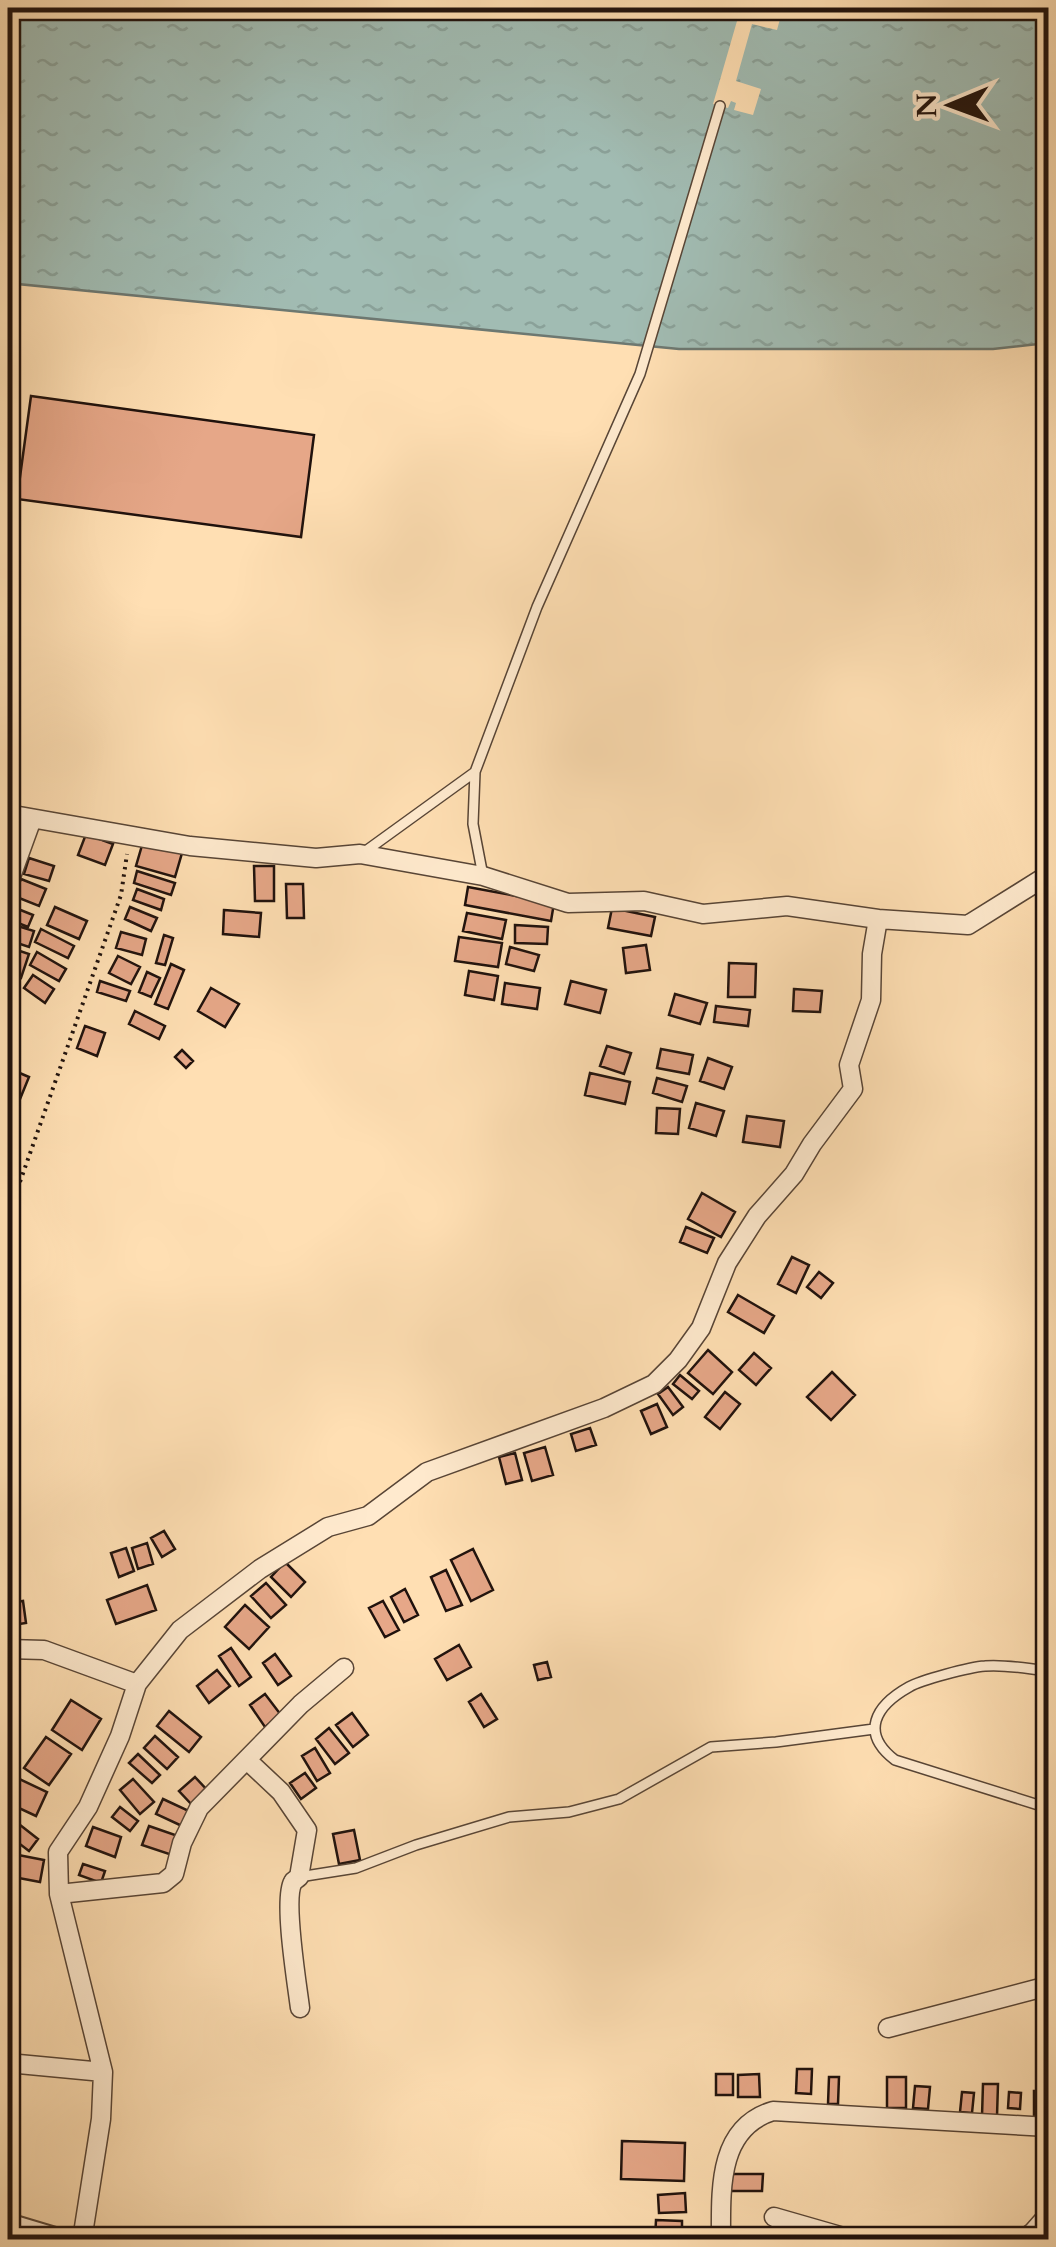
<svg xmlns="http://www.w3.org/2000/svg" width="1056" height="2247" font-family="Cardo,serif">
<defs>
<pattern id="water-ripples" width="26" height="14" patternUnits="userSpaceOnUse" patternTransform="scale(2.5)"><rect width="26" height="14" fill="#a1bcb3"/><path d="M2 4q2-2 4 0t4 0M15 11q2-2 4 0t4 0" fill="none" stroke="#8aa199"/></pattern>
</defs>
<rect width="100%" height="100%" fill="#ffdfb3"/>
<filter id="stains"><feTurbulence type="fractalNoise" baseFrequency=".002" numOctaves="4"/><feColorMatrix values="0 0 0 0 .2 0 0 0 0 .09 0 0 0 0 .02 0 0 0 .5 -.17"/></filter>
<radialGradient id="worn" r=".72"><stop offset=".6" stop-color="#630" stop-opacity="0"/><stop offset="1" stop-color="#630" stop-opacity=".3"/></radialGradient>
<path fill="url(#water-ripples)" stroke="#6d7871" stroke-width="2.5" d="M8,8H1048V343L993,349H679L8,283Z"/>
<path fill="#ffdfb3" d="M707,8H783L777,30L752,24L736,81L761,89L753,115L734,110L736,103L731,101L728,108L713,104L737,21L706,11Z"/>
<path fill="#e6a788" stroke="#20120d" stroke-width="2.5" d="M31,396L314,435L301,537L17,499Z
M86,834L113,844L105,865L78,855Z
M143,842L182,853L175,877L136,866Z
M29,858L54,866L49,881L24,874Z
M254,866H274V901H255Z
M137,871L175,883L171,895L134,883Z
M21,879L46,889L39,906L14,896Z
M286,884H303L304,918H287Z
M468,887L554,903L551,921L465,905Z
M137,889L164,899L161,910L133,900Z
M8,905L33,915L28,927L8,919Z
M55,907L87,921L79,939L47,925Z
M130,907L157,918L151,931L125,919Z
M612,908L655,917L651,936L608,928Z
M224,910L261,913L259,937L223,934Z
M467,913L506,920L502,939L463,931Z
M8,923L34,931L29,947L8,940Z
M515,925L548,927L547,944L515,943Z
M41,929L74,946L68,958L35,942Z
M121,932L146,939L142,955L116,948Z
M164,935L173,938L165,965L156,963Z
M459,937L502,943L498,967L455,961Z
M646,945L650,970L626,973L623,948Z
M8,947L29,954L21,978L8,974Z
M510,947L539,955L534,971L506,964Z
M37,952L66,969L59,981L30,965Z
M118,956L140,967L131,984L109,973Z
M729,963L756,964L755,997H728Z
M171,964L184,970L168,1009L155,1004Z
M469,971L498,976L494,1000L465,995Z
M147,972L160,978L151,997L139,992Z
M33,975L54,989L45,1003L24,988Z
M100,981L130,991L126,1001L97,992Z
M571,981L606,990L600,1013L565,1004Z
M8,983L19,988L13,1003L8,1001Z
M505,983L540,988L537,1009L502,1004Z
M211,988L239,1004L225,1027L198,1011Z
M794,989L822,991L820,1012L793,1011Z
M675,994L707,1003L700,1024L669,1015Z
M716,1006L750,1010L748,1026L714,1022Z
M135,1011L165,1026L159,1039L129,1024Z
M85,1026L105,1033L97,1056L77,1048Z
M607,1046L631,1053L624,1074L600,1066Z
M661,1049L693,1055L689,1074L657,1068Z
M182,1050L193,1061L186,1068L175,1057Z
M708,1058L732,1067L724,1089L700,1081Z
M8,1068L29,1077L20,1099L8,1094Z
M590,1073L630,1082L625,1104L585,1095Z
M657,1078L687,1086L682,1102L653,1093Z
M696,1103L724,1111L716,1136L689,1128Z
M657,1108L680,1109L678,1134L656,1133Z
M747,1116L784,1121L780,1147L743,1142Z
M702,1193L735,1212L721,1237L688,1219Z
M686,1227L714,1238L707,1253L680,1242Z
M792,1257L809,1265L796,1293L778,1284Z
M819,1272L833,1283L821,1298L807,1287Z
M738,1295L774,1316L764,1333L728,1312Z
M708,1350L732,1372L713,1394L688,1373Z
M754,1353L771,1368L756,1385L739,1370Z
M832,1372L855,1395L831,1420L807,1397Z
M680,1375L699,1391L692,1399L673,1384Z
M668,1387L683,1407L673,1415L658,1394Z
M725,1392L740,1404L720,1429L705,1417Z
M657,1404L667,1427L651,1434L641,1411Z
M590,1428L596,1445L576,1451L571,1434Z
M545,1447L553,1475L532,1481L524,1453Z
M515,1453L522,1480L506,1484L499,1457Z
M164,1531L175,1549L162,1557L151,1538Z
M147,1543L153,1564L138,1569L132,1548Z
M126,1548L134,1571L119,1577L111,1553Z
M473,1549L493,1590L471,1601L451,1560Z
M285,1562L305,1582L291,1597L271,1577Z
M446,1570L462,1605L446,1611L431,1577Z
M266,1583L286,1605L271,1618L251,1596Z
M147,1585L156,1610L116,1624L107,1600Z
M405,1589L418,1615L404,1622L391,1597Z
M23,1601L26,1623L12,1625L9,1603Z
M383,1601L399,1630L385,1637L369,1608Z
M245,1605L269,1627L249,1649L225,1627Z
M459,1645L471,1667L447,1680L435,1659Z
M231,1648L251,1677L239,1686L219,1656Z
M275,1654L291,1676L278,1685L263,1663Z
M547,1662L551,1677L538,1680L534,1665Z
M217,1670L230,1686L209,1703L197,1686Z
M265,1694L281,1715L265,1727L250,1705Z
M481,1694L497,1719L484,1727L469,1702Z
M71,1700L101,1719L82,1750L52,1730Z
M169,1711L201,1737L189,1752L157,1726Z
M352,1713L368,1735L353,1747L336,1725Z
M329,1728L349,1753L335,1764L316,1739Z
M155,1736L178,1757L167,1769L144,1748Z
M46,1737L71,1754L49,1785L24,1768Z
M315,1748L330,1773L317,1781L302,1756Z
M138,1754L160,1775L152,1783L129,1763Z
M305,1773L316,1788L301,1799L290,1783Z
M13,1776L47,1792L36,1816L8,1803V1787Z
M195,1777L208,1791L193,1806L179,1791Z
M133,1779L154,1802L140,1814L120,1790Z
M163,1799L189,1811L182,1826L156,1814Z
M120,1807L138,1821L130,1831L112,1817Z
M15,1821L38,1839L29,1851L8,1835Z
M149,1826L178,1836L172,1855L142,1845Z
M93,1827L121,1837L115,1857L86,1846Z
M354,1830L360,1860L339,1864L333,1834Z
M8,1853L44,1860L40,1882L8,1876Z
M83,1864L105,1871L101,1883L79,1875Z
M797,2069H812L811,2094L796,2093Z
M716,2074H733V2095H716Z
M759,2074L760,2097H738V2075Z
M829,2077H839L838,2104H828Z
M887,2077H906V2108H887Z
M983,2084H998L997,2116H982Z
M915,2086L930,2087L928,2109L913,2108Z
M1034,2091H1047L1046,2120H1034Z
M962,2092L974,2093L972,2113L960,2112Z
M1009,2092L1021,2093L1020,2109L1008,2108Z
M622,2141L685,2143L684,2181L621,2179Z
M727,2174H763L762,2191H726Z
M685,2193L686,2212L659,2213L658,2195Z
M656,2220L682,2221V2240H655Z"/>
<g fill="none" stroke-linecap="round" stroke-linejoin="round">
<g stroke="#584536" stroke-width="12">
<path id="service" d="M475,772L473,824L483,876
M363,853L475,772L537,607L640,374L720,106
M1048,1671C1028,1669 1006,1664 985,1666C970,1667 921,1680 909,1687C875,1706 860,1733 895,1760L1048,1808
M299,1877L356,1868L416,1845L509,1817L569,1812L619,1799L711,1747L776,1742L874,1729"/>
</g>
<g stroke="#584536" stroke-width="21">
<path id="minor" d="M8,814L190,846L316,858L360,854L483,876L568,903L644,901L703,914L787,906L878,919
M8,885L32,819
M8,1649L44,1650L137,1684
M248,1761L281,1792L307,1830L299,1877C297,1879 294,1880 293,1882C283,1899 297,1984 300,2008
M59,1894L163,1883L174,1874L182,1843L199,1808L301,1704L344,1668
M888,2028L1048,1986
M8,2063L103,2072
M774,2217L854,2240
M82,2240L101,2119L103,2072L59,1894L58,1852L88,1807L120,1736L137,1684L180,1630L260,1569L328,1527L368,1516L427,1472L604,1408L654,1384L678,1360L701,1328L727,1263L757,1216L794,1174L812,1144L853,1089L849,1065L871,1000L872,954L878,919L968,925L1048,875
M721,2240C721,2191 717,2128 773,2111L1048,2127
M1022,2240L1033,2232L1048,2215"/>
</g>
<g stroke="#584536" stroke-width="26">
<path id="tertiary" d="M8,2225L58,2240"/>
</g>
<path stroke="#20120d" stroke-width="4" stroke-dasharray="2.5 5" stroke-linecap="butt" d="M15,1196L121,895L127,854"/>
<use href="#service" stroke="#ffeace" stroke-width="9"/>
<use href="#minor" stroke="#ffeace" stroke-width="18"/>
<use href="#tertiary" stroke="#ffeace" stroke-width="22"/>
</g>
<rect width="1056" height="2247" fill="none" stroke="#ffdfb3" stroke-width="40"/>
<rect x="10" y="10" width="1036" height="2227" fill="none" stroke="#20120d" stroke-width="5"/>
<rect x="20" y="20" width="1016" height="2207" fill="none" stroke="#20120d" stroke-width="2.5"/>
<g transform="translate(951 105) rotate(269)" stroke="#ffeace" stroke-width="8" paint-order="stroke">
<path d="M0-8L18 38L0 25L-18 38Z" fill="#20120d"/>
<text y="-15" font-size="28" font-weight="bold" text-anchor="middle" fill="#20120d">N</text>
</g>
<rect width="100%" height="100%" filter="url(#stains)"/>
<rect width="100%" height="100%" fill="url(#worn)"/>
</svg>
